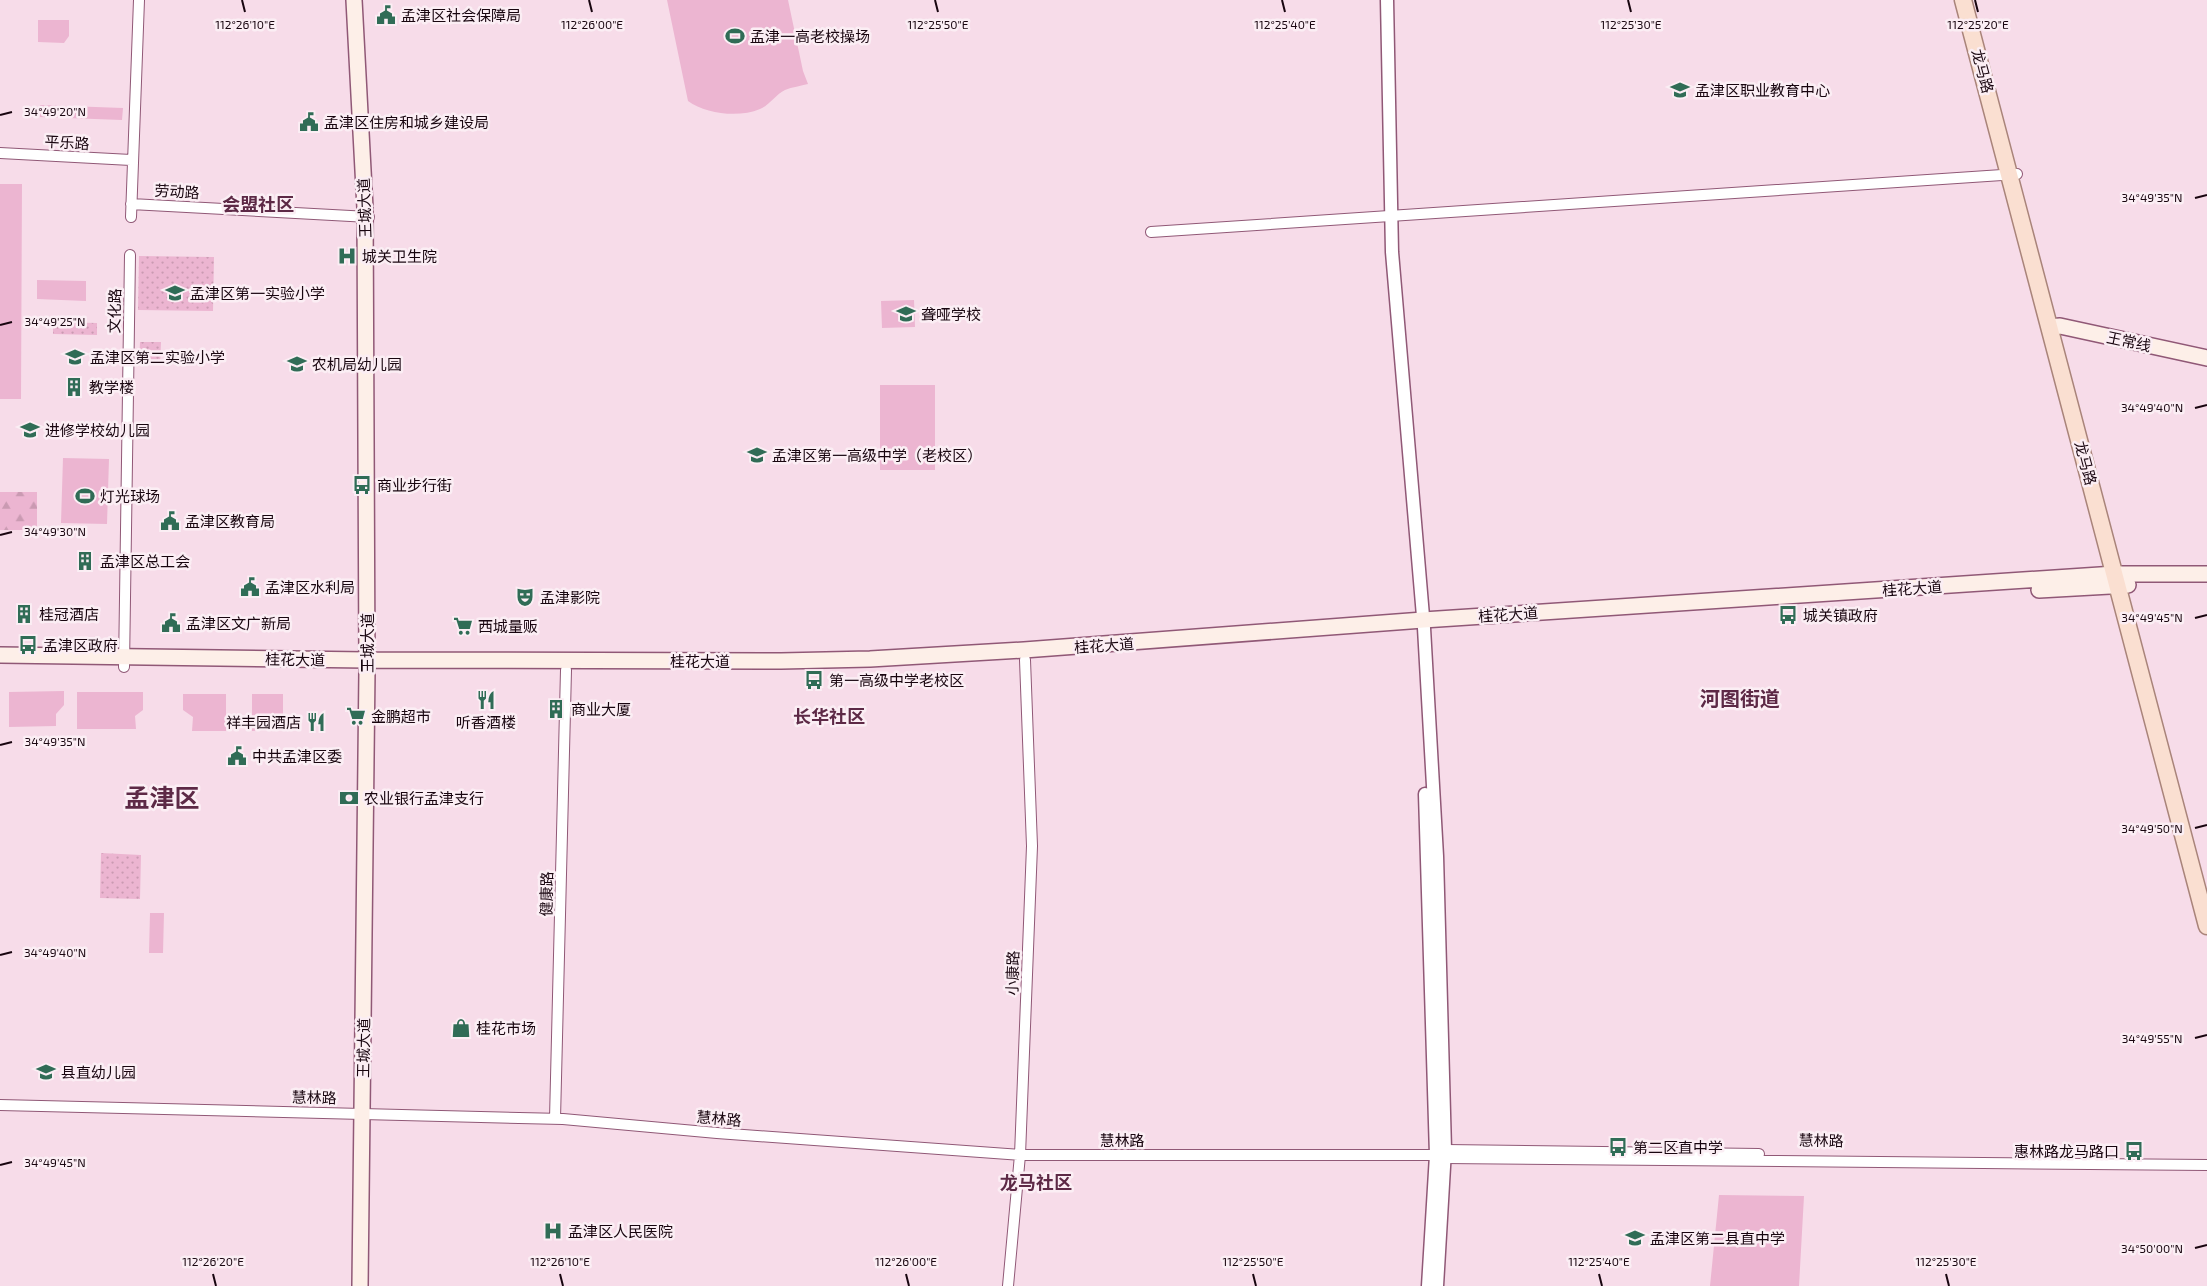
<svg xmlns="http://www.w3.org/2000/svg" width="2207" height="1286" font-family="'Exo 2','Noto Sans SC',sans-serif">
<defs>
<pattern id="forest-firs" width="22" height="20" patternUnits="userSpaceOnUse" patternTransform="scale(1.25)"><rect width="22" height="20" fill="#ecb5d1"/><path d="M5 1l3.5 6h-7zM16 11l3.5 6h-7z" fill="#ca9ab2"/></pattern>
<pattern id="park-dots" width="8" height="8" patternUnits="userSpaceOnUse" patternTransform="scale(1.25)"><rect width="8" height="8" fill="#ecb5d1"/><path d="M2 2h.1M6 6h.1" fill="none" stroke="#ca9ab2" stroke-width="1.8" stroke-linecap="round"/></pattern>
</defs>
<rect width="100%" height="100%" fill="#f7dce9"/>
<path fill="#ecb5d1" d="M667,0H788L803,71L808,84C801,86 792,87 785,90C776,94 770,105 760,109C739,118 706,114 688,101Z
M38,20H69V36L64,43L38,42Z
M40,105L123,108L122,120L40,117Z
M0,184H22L21,399H0Z
M37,280L86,281V301L37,299Z
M914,300L915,327L882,328L881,301Z
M880,385H935V470H880Z
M63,458L109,459L107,524L61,523Z
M64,691V705L56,714V726L9,727V692Z
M77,692H143V710L135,716L136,729H77Z
M183,694H226V731H192L193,717L183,710Z
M252,694H283V730L252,731Z
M150,913H164L163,953H149Z
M1719,1195L1804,1196L1799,1286H1710Z"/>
<path fill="url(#forest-firs)" d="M0,492H37V530H0Z
M152,790L177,791L176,807L152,806Z"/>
<path fill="url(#park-dots)" d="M139,256L214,257L213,311L138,310Z
M53,322L97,323V335L53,334Z
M140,342H161L160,365L139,364Z
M101,853L141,855L140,899L100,898Z"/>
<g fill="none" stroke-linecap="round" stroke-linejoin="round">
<g stroke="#905876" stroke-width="12">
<path id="minor" d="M0,153L131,160
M131,204L369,217
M131,217L139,0
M1151,232L2017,174
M124,667L130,255
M0,1105L563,1119L717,1133L1020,1155H1436L1445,1158L2207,1165
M555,1119L566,670
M1439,1153L1445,1150L1759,1154
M1008,1286L1020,1155L1032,846L1025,660"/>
</g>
<g stroke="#905876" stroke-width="15">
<path id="tertiary" d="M1387,0L1392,252L1424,628L1437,856L1445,1150L1437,1286
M1425,794L1436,1155L1428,1286"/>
</g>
<g stroke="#905876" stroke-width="18">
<path id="secondary" d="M354,0L365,208L367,670L360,1286
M2050,327L2060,326L2207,358
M2039,590L2128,585
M0,655L367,660L781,661L870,659L1024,650L1423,620L2115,574H2207"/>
</g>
<g stroke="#a9847a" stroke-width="19">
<path id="primary" d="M1963,0L2207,926"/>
</g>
<use href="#minor" stroke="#fff" stroke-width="10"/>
<use href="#tertiary" stroke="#fff" stroke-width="12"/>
<use href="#secondary" stroke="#fdefe8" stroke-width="15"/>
<use href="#primary" stroke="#fadfd1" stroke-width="16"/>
</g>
<path fill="none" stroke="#18050f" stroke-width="2" d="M242,0L245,12M589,0L592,12M935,0L938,12M1282,0L1285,12M1628,0L1631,12M1975,0L1978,12M0,115L12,112M2195,198L2207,195M0,325L12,322M2195,408L2207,405M0,535L12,532M2195,618L2207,615M0,745L12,742M2195,828L2207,825M0,955L12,952M2195,1038L2207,1035M0,1165L12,1162M2195,1248L2207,1245M213,1274L216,1286M560,1274L563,1286M906,1274L909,1286M1253,1274L1256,1286M1599,1274L1602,1286M1946,1274L1949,1286"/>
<defs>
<g id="civic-bare" transform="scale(1.5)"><path d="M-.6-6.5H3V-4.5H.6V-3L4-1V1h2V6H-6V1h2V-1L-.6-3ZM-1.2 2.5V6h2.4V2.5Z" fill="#306c56" stroke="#fbeef4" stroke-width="2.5" paint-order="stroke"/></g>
<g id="stadium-bare" transform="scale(1.5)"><path d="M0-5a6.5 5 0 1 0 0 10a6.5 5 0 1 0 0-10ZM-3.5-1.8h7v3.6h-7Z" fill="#306c56" stroke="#fbeef4" stroke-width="2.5" paint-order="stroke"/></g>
<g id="school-bare" transform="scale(1.5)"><path d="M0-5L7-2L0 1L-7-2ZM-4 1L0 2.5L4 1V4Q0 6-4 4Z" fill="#306c56" stroke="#fbeef4" stroke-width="2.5" paint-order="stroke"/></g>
<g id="hospital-bare" transform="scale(1.5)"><path d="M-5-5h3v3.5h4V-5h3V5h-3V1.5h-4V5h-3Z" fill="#306c56" stroke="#fbeef4" stroke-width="2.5" paint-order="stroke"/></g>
<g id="building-bare" transform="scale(1.5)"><path d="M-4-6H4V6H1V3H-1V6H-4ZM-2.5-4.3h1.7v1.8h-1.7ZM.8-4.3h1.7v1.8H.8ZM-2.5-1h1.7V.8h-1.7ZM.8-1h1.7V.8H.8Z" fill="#306c56" stroke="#fbeef4" stroke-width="2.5" paint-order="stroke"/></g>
<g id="bus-bare" transform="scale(1.5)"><path d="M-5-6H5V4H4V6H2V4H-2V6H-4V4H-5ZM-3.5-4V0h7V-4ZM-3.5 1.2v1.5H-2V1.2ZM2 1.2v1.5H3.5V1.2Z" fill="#306c56" stroke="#fbeef4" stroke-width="2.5" paint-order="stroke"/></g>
<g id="theatre-bare" transform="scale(1.5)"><path d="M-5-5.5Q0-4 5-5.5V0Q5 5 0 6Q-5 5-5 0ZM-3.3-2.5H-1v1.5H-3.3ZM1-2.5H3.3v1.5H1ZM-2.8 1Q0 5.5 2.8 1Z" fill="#306c56" stroke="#fbeef4" stroke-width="2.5" paint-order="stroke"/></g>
<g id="supermarket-bare" transform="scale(1.5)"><path d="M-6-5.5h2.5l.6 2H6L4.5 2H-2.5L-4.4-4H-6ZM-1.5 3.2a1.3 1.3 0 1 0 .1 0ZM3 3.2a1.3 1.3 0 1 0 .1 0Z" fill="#306c56" stroke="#fbeef4" stroke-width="2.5" paint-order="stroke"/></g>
<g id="restaurant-bare" transform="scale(1.5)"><path d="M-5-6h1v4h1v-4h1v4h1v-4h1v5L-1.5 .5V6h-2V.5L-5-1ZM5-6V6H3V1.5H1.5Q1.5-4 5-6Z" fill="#306c56" stroke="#fbeef4" stroke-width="2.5" paint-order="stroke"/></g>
<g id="bank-bare" transform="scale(1.5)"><path d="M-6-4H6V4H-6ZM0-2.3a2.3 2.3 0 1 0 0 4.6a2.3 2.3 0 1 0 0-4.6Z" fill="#306c56" stroke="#fbeef4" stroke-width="2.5" paint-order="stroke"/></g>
<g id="shop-bare" transform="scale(1.5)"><path d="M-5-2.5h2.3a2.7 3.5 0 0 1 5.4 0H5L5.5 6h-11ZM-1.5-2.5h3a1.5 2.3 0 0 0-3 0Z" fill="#306c56" stroke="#fbeef4" stroke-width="2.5" paint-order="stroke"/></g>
</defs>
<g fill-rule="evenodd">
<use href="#civic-bare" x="386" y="15"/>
<use href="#stadium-bare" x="735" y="36"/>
<use href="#school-bare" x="1680" y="90"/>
<use href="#civic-bare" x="309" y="122"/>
<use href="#hospital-bare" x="347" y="256"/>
<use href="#school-bare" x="175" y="293"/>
<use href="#school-bare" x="906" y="314"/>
<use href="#school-bare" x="75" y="357"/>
<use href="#school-bare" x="297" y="364"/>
<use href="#building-bare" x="74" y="387"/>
<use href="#school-bare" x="30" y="430"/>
<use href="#school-bare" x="757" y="455"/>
<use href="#bus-bare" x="362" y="485"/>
<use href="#stadium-bare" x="85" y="496"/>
<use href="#civic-bare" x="170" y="521"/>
<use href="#building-bare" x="85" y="561"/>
<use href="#civic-bare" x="250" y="587"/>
<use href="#theatre-bare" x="525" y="597"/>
<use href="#building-bare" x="24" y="614"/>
<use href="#bus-bare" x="1788" y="615"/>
<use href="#civic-bare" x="171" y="623"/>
<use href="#supermarket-bare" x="463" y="626"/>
<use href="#bus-bare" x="28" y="645"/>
<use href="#bus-bare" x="814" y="680"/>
<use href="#restaurant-bare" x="486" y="700"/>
<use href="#building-bare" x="556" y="709"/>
<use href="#supermarket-bare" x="356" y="716"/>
<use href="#restaurant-bare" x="316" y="722"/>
<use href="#civic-bare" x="237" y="756"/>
<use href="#bank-bare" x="349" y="798"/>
<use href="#shop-bare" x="461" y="1028"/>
<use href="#school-bare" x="46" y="1072"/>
<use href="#bus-bare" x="1618" y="1147"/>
<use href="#bus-bare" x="2134" y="1151"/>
<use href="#hospital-bare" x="553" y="1231"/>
<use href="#school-bare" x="1635" y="1238"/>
</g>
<g text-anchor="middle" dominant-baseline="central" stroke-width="5" stroke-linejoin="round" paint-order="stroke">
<g font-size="15" fill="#18050f" stroke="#fbeef4" text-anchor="start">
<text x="401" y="15">孟津区社会保障局</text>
<text x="750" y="36">孟津一高老校操场</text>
<text x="1695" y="90">孟津区职业教育中心</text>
<text x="324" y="122">孟津区住房和城乡建设局</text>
<text x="362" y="256">城关卫生院</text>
<text x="190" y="293">孟津区第一实验小学</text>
<text x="921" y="314">聋哑学校</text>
<text x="90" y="357">孟津区第二实验小学</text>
<text x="312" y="364">农机局幼儿园</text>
<text x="89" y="387">教学楼</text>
<text x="45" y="430">进修学校幼儿园</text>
<text x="772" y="455">孟津区第一高级中学（老校区）</text>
<text x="377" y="485">商业步行街</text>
<text x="100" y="496">灯光球场</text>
<text x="185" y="521">孟津区教育局</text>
<text x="100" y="561">孟津区总工会</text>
<text x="265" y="587">孟津区水利局</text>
<text x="540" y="597">孟津影院</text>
<text x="39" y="614">桂冠酒店</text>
<text x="1803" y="615">城关镇政府</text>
<text x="186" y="623">孟津区文广新局</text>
<text x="478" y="626">西城量贩</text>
<text x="43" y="645">孟津区政府</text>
<text x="829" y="680">第一高级中学老校区</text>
<text x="571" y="709">商业大厦</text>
<text x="371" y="716">金鹏超市</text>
<text x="301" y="722" text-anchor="end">祥丰园酒店</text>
<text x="486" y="722" text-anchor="middle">听香酒楼</text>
<text x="252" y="756">中共孟津区委</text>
<text x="364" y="798">农业银行孟津支行</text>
<text x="476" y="1028">桂花市场</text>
<text x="61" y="1072">县直幼儿园</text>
<text x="1633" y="1147">第二区直中学</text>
<text x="2119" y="1151" text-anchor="end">惠林路龙马路口</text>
<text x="568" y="1231">孟津区人民医院</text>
<text x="1650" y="1238">孟津区第二县直中学</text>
</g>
<g font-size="15" fill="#18050f" stroke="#fbeef4">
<text transform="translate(1983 71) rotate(75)">龙马路</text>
<text transform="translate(67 142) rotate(3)">平乐路</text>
<text transform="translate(177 191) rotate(3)">劳动路</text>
<text transform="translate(364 208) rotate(-92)">王城大道</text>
<text transform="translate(114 311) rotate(-89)">文化路</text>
<text transform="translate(2129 341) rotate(12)">王常线</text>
<text transform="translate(2086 463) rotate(75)">龙马路</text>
<text transform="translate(1912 588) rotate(-4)">桂花大道</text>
<text transform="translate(1508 614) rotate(-4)">桂花大道</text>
<text transform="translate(367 643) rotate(-90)">王城大道</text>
<text transform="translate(1104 645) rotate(-4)">桂花大道</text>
<text transform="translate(295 659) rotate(1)">桂花大道</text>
<text x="700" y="661">桂花大道</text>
<text transform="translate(546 894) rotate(-89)">健康路</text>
<text transform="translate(1012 973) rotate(-88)">小康路</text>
<text transform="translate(363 1048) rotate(-89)">王城大道</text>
<text transform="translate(314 1097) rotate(1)">慧林路</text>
<text transform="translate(719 1118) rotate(5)">慧林路</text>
<text x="1122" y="1140">慧林路</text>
<text transform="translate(1821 1140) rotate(1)">慧林路</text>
</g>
<g font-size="18" font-weight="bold" fill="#5d2946" stroke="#fbeef4">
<text x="258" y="204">会盟社区</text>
<text x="829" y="716">长华社区</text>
<text x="1036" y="1182">龙马社区</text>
</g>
<g font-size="20" font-weight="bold" fill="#5d2946" stroke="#fbeef4">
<text x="1740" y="698">河图街道</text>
</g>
<g font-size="25" font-weight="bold" fill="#5d2946" stroke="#fbeef4">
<text x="162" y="797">孟津区</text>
</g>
</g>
<g font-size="12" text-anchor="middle" fill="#18050f" stroke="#fbeef4" stroke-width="5" stroke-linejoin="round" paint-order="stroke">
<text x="245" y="29">112°26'10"E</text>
<text x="1285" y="29">112°25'40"E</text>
<text x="1978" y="29">112°25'20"E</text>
<text x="592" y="29">112°26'00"E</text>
<text x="938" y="29">112°25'50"E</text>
<text x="1631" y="29">112°25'30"E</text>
<text x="55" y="116">34°49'20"N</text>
<text x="2152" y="202">34°49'35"N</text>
<text x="55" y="326">34°49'25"N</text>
<text x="2152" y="412">34°49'40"N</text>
<text x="55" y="536">34°49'30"N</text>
<text x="2152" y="622">34°49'45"N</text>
<text x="55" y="746">34°49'35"N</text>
<text x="2152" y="833">34°49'50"N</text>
<text x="55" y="957">34°49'40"N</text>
<text x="2152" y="1043">34°49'55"N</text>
<text x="55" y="1167">34°49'45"N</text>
<text x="2152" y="1253">34°50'00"N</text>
<text x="213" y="1266">112°26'20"E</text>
<text x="560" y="1266">112°26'10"E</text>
<text x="906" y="1266">112°26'00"E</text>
<text x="1253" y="1266">112°25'50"E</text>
<text x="1599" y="1266">112°25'40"E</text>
<text x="1946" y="1266">112°25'30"E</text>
</g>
</svg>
